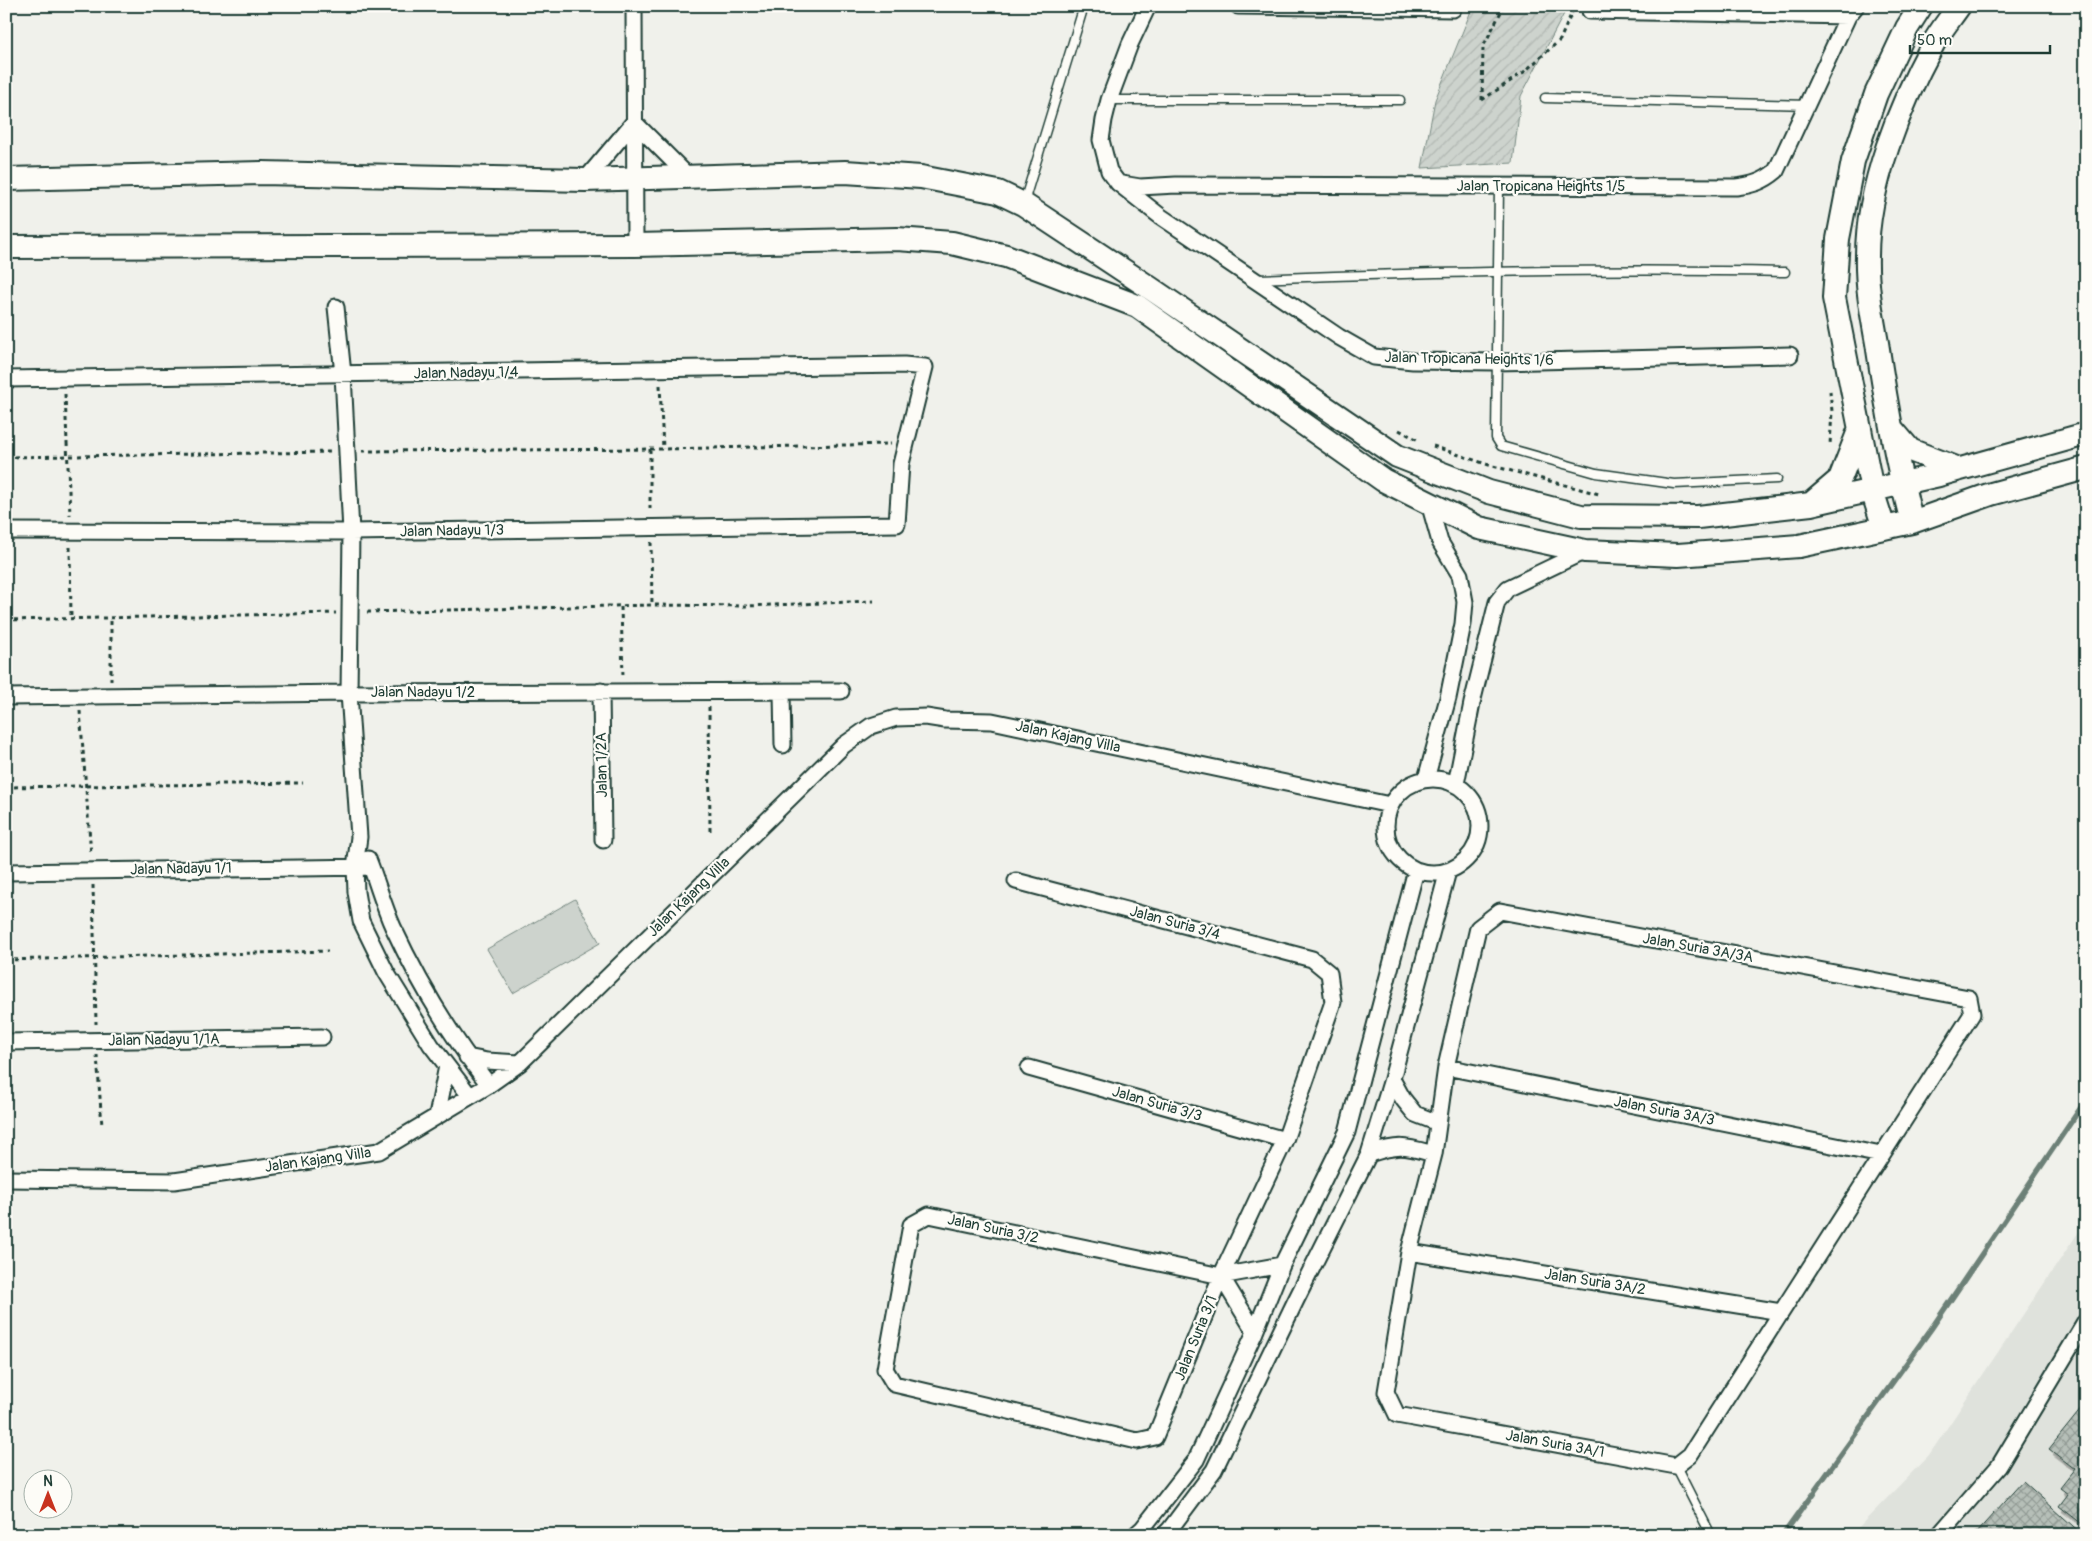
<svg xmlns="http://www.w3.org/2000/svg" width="2092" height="1541" font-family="Pangolin,sans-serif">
<defs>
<pattern id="garden-furrows" width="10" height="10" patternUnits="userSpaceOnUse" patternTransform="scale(1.25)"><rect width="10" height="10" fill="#cdd3cd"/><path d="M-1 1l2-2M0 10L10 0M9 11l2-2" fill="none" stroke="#b0b6b1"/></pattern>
<pattern id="building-cross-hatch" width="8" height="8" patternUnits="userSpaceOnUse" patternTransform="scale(1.25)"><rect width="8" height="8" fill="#b6bfb8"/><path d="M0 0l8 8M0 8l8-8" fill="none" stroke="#939c96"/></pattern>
<filter id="shadow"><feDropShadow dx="3" dy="5.5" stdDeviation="0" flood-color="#0004"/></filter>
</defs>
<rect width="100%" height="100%" fill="#f0f1eb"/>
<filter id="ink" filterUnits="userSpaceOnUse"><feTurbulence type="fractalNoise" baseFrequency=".02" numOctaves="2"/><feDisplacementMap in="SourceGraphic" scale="10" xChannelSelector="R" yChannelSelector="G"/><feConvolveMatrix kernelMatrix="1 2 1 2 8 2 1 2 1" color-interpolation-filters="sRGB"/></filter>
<g filter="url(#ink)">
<path fill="#dfe2dc" d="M2086,1221V1535H1851L1929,1455Z"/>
<path fill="#cdd3cd" stroke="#768880" d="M575,899L600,943L513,993L487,949Z"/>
<path fill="url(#garden-furrows)" stroke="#768880" d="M1473,6H1568L1521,96L1513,163L1422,168L1435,100Z"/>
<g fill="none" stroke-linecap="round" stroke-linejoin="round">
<path stroke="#6c8077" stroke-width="5.5" d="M1783,1535L1931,1329L2086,1100"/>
</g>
<path fill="url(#building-cross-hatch)" stroke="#1f3d34" filter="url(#shadow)" d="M2086,1403V1527L2059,1506L2068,1494L2060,1488L2075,1469L2049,1449Z
M2023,1481L2083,1535L1975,1534Z"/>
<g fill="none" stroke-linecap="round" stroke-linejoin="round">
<g stroke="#1f3d34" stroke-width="11">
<path id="lane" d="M1545,98L1808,105
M1109,100H1400
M1499,186L1496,438L1501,446L1596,473L1674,484L1777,479
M1024,202L1084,6
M1256,279C1432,272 1609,268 1785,272
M1676,1466L1711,1535"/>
</g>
<g stroke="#1f3d34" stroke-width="19">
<path id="street" d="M634,6L635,245
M1148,6L1130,44L1109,100L1104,120L1101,140L1109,171L1118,183L1160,216L1339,337L1374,357L1413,361L1496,362L1790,355
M1238,6L1453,9
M1590,11L1848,16
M634,122L688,176
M585,180L634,122
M1122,184L1140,187L1176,185L1736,187C1752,185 1763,182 1776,171L1848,16L1856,6
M336,307L343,374L351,532L349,693L359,837L355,867L356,892L361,921L386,972L431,1045L470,1096
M6,379L904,365L925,367L901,464L897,524L351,532L6,531
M601,691L603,840
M782,692L783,745
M6,697L349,693L841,691
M1386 826a47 47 0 1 1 94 0a47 47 0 1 1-94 0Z
M1426,779L1448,698L1463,624L1465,602L1460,575L1440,542L1429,503
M1456,784L1472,703L1497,602L1508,588L1585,551
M368,859C377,881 383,905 393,927C419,983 451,1036 489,1085
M6,872L371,867
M1016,881L1312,959L1329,973L1333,1002L1285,1140L1221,1276L1155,1437L1137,1441L894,1384L885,1369L911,1225L929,1215L1221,1276L1282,1265
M1500,911L1969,998L1972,1014L1690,1455L1676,1466L1397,1415L1386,1392L1409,1252L1434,1154L1446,1067L1478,928Z
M6,1042L322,1037
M467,1057L487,1061L520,1063
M1446,1067L1881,1155
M1029,1068L1285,1140
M1392,1079L1403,1099L1415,1114L1438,1123
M437,1116L447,1066
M1369,1154C1400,1144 1404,1146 1434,1154
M6,1179L174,1181L379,1151L489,1085L520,1063L844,745L871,726L896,718L926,717L945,720L992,721L1390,805
M1409,1252L1781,1312
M1221,1276L1255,1332
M1135,1535L1142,1529L1196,1460L1255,1332L1282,1265L1347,1132L1416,870
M1164,1535L1170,1529L1214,1470L1296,1300L1369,1154L1392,1079L1448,871
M1939,1535L1999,1466L2086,1321"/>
</g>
<g stroke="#1f3d34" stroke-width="26">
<path id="secondary" d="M6,179L262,173L585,180L845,172L921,177L998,192L1023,204L1150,288L1397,456L1489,492L1581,516L1698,517L1811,504L1939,475L2086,434
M6,247L635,245L897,239L952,243L1006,256L1137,306L1383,480L1479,528L1585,551L1678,555L1799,546L1912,522L1991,494L2086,468
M1892,429L1910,450L1959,469
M1813,502L1840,479L1860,428
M1912,522C1896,463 1886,403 1877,343C1872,315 1866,285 1867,256C1867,186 1900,105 1933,44C1940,31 1950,19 1959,6
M1884,528L1872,490L1834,298L1838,239L1853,161L1876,94L1907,28L1921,6"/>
</g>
<path stroke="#1f3d34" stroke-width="3" stroke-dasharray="4 4" stroke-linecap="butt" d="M1482,100L1524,72L1560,40L1573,10
M1482,100L1483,47L1504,6
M660,385L663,449
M1830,391L1832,411L1830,445
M65,394L70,515
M1399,430L1420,441
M1433,446L1489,465L1599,494
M650,449V511
M362,451L663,449L891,444
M6,457L331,452
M651,542L652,605
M70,547L71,618
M621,607L623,677
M367,612L652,605L747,606L874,601
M6,620L336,613
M111,681V617
M709,707L710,832
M80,711L91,854
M6,787L303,783
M93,885L96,1024
M6,960L328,951
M97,1055L102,1126"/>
<use href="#lane" stroke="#fdfcf7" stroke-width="8"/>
<use href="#street" stroke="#fdfcf7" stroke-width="15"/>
<use href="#secondary" stroke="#fdfcf7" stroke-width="22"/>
</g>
</g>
<g text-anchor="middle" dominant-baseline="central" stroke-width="4.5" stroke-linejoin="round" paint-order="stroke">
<g font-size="15" fill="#1f3d34" stroke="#fdfcf7">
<text x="1541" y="186">Jalan Tropicana Heights 1/5</text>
<text transform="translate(1469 359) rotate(1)">Jalan Tropicana Heights 1/6</text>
<text transform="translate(466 373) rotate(-1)">Jalan Nadayu 1/4</text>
<text transform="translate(452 531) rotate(-1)">Jalan Nadayu 1/3</text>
<text x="423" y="692">Jalan Nadayu 1/2</text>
<text transform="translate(1068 737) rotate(12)">Jalan Kajang Villa</text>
<text transform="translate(602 765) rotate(-91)">Jalan 1/2A</text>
<text transform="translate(181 869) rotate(-1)">Jalan Nadayu 1/1</text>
<text transform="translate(689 897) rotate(-44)">Jalan Kajang Villa</text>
<text transform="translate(1175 923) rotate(15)">Jalan Suria 3/4</text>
<text transform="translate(1698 948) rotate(10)">Jalan Suria 3A/3A</text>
<text transform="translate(164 1040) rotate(-1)">Jalan Nadayu 1/1A</text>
<text transform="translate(1157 1104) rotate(16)">Jalan Suria 3/3</text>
<text transform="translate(1664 1111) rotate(11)">Jalan Suria 3A/3</text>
<text transform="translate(318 1160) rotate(-8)">Jalan Kajang Villa</text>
<text transform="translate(993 1229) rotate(12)">Jalan Suria 3/2</text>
<text transform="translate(1595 1282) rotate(9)">Jalan Suria 3A/2</text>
<text transform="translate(1196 1338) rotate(-68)">Jalan Suria 3/1</text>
<text transform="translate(1555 1444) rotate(10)">Jalan Suria 3A/1</text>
</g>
</g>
<rect width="2092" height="1541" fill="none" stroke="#fdfcf7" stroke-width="25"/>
<rect x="12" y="12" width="2067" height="1516" fill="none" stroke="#1f3d34" stroke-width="2" filter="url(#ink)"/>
<g transform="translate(48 1494)"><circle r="24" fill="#fdfcf7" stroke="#a4b0a9"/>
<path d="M0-4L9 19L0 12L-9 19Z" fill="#c8321e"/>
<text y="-8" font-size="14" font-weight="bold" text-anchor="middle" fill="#1f3d34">N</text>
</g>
<path d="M1910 45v8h140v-8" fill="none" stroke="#1f3d34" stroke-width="2.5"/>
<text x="1917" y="45" font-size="15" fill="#1f3d34" stroke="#fdfcf7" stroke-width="4" paint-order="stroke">50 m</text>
</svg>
